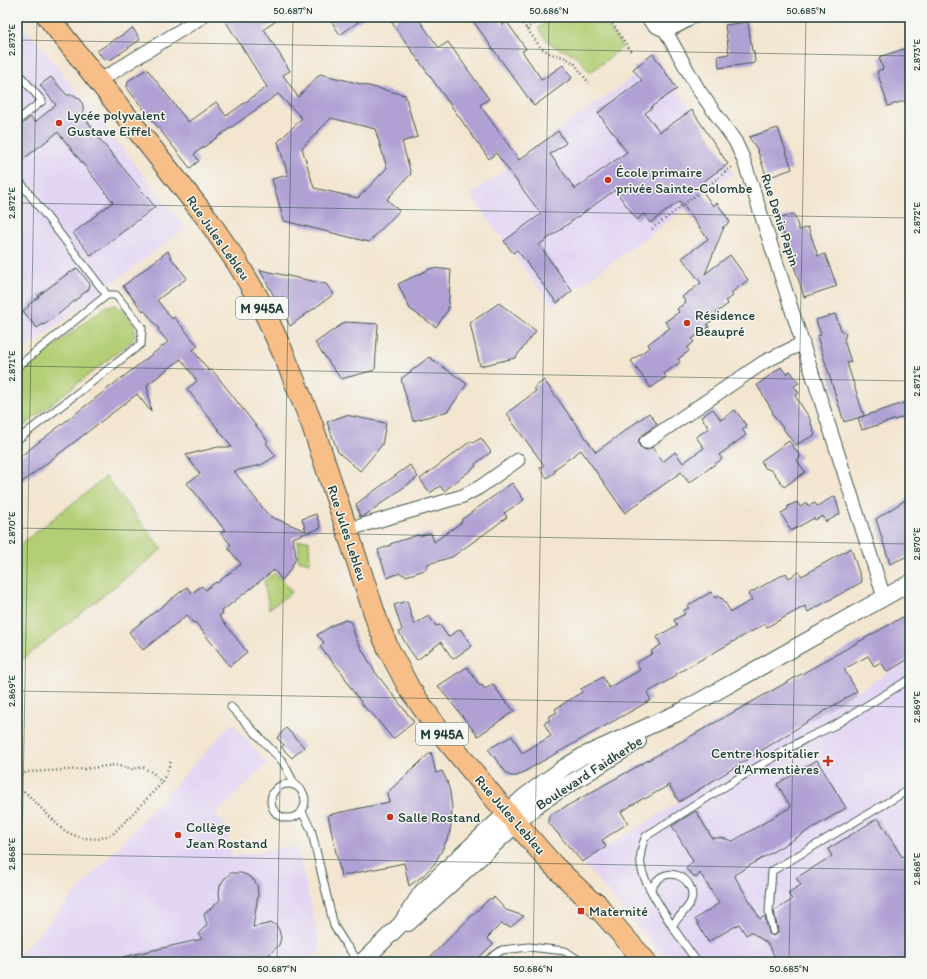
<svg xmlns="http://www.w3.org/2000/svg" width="927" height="979" font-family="Itim,sans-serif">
<rect width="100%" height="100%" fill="#f6f6f2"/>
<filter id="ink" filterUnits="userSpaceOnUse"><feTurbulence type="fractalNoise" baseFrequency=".025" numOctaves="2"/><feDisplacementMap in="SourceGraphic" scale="8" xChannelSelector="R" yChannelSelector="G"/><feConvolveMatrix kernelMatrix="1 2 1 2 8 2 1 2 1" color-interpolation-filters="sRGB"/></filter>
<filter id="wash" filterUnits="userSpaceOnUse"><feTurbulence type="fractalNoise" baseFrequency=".012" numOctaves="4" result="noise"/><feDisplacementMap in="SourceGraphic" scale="16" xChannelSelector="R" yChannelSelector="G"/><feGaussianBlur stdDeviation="0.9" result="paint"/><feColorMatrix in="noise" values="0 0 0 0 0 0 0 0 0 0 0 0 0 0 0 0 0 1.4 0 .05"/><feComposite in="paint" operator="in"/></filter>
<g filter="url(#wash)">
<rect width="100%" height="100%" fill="#f3e5cf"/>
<path fill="#e2d4f3" d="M17,17L186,228L17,355Z
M657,59L728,164L733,174L552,306L470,195Z
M910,659V962H669L582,862Z
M232,723L267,763L215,815L225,824L232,856L297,845L321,950L308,962H17V957Z"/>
<path fill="#b3ce74" stroke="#698654" d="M553,17H601L623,47L590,73C585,67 580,58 573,54C568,51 563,51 558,48C548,44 543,36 538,28Z
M115,305C123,309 135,322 135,331C135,334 133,338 132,341L17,431V375L106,306Z
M106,477L162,549L17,664V547Z
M309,540L310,563L298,560L299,547L297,541Z
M275,573L292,592L269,609L264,581Z"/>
<g id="blocks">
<path fill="#b0a0d4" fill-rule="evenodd" d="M223,17H282L264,29L290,71L283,75L298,97L320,74L405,95L417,137L402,142L411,174L387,199L399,211L369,242L284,221L272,179L288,175L278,142L302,118L278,94L194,154L199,161L190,168L127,88L128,81L147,69L188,122L216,102L226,116L267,87ZM331,118L375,129L387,168L358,198L314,188L302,148Z
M329,17H365L340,35Z
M400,17H417L439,48L448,42L489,99L480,105L519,160L558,131L566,143L550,154L575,189L627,152L616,138L617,137L609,128L598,113L642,80L633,69L653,54L677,89L651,107L652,108L645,113L660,132L692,110L728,164L698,185L713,206L717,203L730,222L722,228L724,227L705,274L730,255L748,280L731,293L733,296L725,301L728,304L716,313L719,316L707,324L709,327L692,339L694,342L687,348L689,351L678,359L680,362L664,374L666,377L651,388L631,361L650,347L648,344L670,328L665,322L679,312L677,309L686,302L682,297L701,283L682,258L708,239L680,201L650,223L644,214L637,220L615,190L539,245L572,291L557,303L517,250L513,253L504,241L541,214L496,153L489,159L392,23Z
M470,17H498L503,25L507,22L526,49L522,51L542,80L563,65L572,78L534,106Z
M748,22L752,51H754L755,63L719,68L718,56L729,54L725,25Z
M133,28L140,40L110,60L103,58L97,51Z
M907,48L910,57V99L888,106L877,71L883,69L879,57Z
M51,77L67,95H74L81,100L83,106V116L94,130L93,131L155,207L91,256L73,233L113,202L58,132L17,164V128L31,117L35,122L56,105L40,85Z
M778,128L792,169L767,178L757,149L749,137Z
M794,214L799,230L808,227L818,256L825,254L837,286L804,297L779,218Z
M168,251L171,258L187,278L157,300L172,319L174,317L198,346L193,350L209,371L211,369L217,376L268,441L266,443L276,456L261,465L234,471L269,516L306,531L302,519L316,514L321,528L292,538L295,548L296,558L290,570L282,580L274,570L222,611L223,613L219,616L247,652L230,666L195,622L193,623L187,615L143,650L129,632L187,587L192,593L202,586L205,590L216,582L217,583L241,564L228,548L231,545L221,533L225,530L187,483L200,474L186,455L218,447H232L187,389L197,381L181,359L147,385L151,412L137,394L17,486V459L168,342L158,330L159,329L144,310L143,311L123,286Z
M77,268L90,284L89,289L55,317L44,325L43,324L37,328L23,311L29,306L28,305L39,297L38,296L59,280L70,272L71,273Z
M432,268L451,270L448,310L436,327L410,309L398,284Z
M260,270L326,284L334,294L290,326Z
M499,303L536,331L515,358L480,366L470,323Z
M835,314L841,330L846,334L844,340L851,362L847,363L864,416L844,422L817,336L821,335L816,320Z
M345,322L378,324L375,370L341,379L315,343Z
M429,357L467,384L448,411L413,421L401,379Z
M781,367L786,374L790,371L799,383L794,386L799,393L795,396L809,417L815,435L795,445L772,413L773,412L757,385Z
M544,380L596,452L649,413L657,424L641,436L639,439L638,443L640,447L643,449L647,450L652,447L663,462L675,452L683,463L704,448L696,437L709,428L701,417L713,409L721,420L735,410L747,426L742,429L746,435L719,455L722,459L689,483L681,472L625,513L581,450L555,469V472L547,478L540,468L544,465L510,419H511L507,413L536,391L534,388Z
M910,401V415L862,430L858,418Z
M346,415L386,423L382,445L360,471L338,452L327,422Z
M481,438L491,452L475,464L476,466L444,491L440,486L430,493L420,479L471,441L473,443Z
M789,441L801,457L797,460L805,472L784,487L773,471L765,468L761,461Z
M410,465L418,477L364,516L360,517L356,504Z
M512,483L524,500L504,513L507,517L494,527L452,557L428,564L425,570L406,576L400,573L387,578L378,550L391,545L390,544L418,535L419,536L431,533L434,542L462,522L461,520Z
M835,496L840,514L826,522L823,516L815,520L814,518L791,531L781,513L788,509V506L797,502L800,507L807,503L808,506L815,503L817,506Z
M910,497V555L890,564L876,519Z
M851,548L862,582L808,612L805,606L767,627L765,624L688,667L676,674V676L647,693L651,700L541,762L517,776H512L508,775L488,749L512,736L522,753L551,736L544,723L550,720L548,717L557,712L555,709L582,692L581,689L603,677L609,688L640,670L636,663L653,653L651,651L661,645L657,637L677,625L674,620L685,614L683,611L689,608L687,606L711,592L715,598L719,596L721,599L722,598L731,612L752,600L748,594L786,573L789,578L799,572L802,576Z
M407,601L414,624L429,616L436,626L440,625L448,637L460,629L472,646L453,659L441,642L417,660L409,649L399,632L402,630L394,605Z
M910,613V658L887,672L881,662L874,666L868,656L844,669L857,691L679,802L669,785L645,799L644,798L642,799L621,812L628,823L602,840L606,847L582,862L548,822L549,816Z
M345,620L351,622L356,639L375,672L414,722L393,739L370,711L369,712L363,705L350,687L343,674L320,647L324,642L317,635L333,625Z
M467,667L480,686L482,685L485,689L493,684L506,703L507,702L514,711L478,736L438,686Z
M286,728L304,747L292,758L281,747L284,745L277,738Z
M431,752L436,773L442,771L447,781L450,792L452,808L451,825L449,835L442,850L435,863L423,876L409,886L404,863L341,876L328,815L389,802L387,793Z
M817,760L846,808L734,875L760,919L765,916L769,934L774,936L778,933V930L774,911L792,900L788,893L801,885L796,878L832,856L828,849L878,818L902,857L910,852V962H778L767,943L751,932L746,935L739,924L708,942L695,919L719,903L700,873L696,878L686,869L693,861L672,826L696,811L712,838H722L733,841L791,807L777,784Z
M231,873H241L247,875L253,879L257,885L258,895L253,927L272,923L276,925L279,930L281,938L279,945L261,962H124L123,957L202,939L198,934L207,925L204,914L220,900L219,893L220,886L224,879Z
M494,897L506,910L524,916L511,927L501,924L487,938L493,944L474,962H425L490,898L492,899Z"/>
</g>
</g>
<g filter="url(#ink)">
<use href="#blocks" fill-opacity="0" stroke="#3f564b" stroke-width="1"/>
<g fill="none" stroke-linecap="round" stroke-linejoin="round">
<g stroke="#3f564b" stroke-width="9">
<path id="service" d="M17,72L42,101L17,121
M17,178L107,295
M17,367L107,295H116L142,328L141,344L17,440
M231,707L283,762L295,785
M271 801a17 17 0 1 1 34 0a17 17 0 1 1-34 0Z
M302,812L311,829L334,926L346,945L359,962
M651,890C663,860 698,878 691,901C689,908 677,918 672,926C664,912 645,885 642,870C639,859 641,846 646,836L737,779L805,739L835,725L910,679
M672,926L697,962
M773,931L769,912L772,871L910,789
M485,962L502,950L529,947L565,951L582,962"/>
</g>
<g stroke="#3f564b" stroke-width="15">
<path id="minor" d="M647,17C661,37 675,29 692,17
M665,30L698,89L735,141L743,158L884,597
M99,81L202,17
M646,442L764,362L803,343
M346,530L463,496L480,487L518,460"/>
</g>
<g stroke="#3f564b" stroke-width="18">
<path id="tertiary" d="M408,923L539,803L638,741
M362,962L401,924L422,892L443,872L524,797L565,767L583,756L682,711L910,583"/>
</g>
<g stroke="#3f564b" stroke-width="23">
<path id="primary" d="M48,17L206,217L238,264L258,298L284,355L312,424L378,624L388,648L409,688L437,728L496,800L552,864L604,914
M596,903L604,914L646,962"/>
</g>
<path stroke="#3f564b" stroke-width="2.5" stroke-dasharray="1 3" stroke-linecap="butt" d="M518,17L541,48L551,54L564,57L574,63L589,83
M608,17L632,53
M526,29L542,17
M652,229L732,167
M17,776L28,772L85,769L114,765L132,769L143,767L154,774L162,783
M17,787L27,794L63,830L73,835L83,838L98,839L113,834L162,783L171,761"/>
<use href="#service" stroke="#fff" stroke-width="7"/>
<use href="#minor" stroke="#fff" stroke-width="13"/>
<use href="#tertiary" stroke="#fff" stroke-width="16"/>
<use href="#primary" stroke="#f7be87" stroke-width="21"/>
</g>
</g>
<path fill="none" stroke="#1f3d34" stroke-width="1" stroke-opacity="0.45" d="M17,40L910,56M17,203L910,218M17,366L910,381M17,528L910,544M17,691L910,707M17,854L910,870M20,962L37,17M277,962L293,17M533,962L549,17M789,962L806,17"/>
<g fill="#c8321e" stroke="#f6f6f2" stroke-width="1.5">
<circle cx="59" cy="123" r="4"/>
<circle cx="608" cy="180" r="4"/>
<circle cx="687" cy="323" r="4"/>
<path d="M826 755h4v4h4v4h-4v4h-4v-4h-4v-4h4z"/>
<circle cx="390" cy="817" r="4"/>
<circle cx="178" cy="835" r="4"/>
<rect x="577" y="907" width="8" height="8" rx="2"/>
</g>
<g text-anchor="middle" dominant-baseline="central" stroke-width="3" stroke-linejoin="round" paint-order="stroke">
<g fill="#f6f6f2" stroke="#60746d" stroke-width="1">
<rect x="236" y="297" width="52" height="22" rx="3"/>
<rect x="416" y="723" width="52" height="22" rx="3"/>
</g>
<g font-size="13" font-weight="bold" fill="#1f3d34">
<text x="262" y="308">M 945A</text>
<text x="442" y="734">M 945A</text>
</g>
<g font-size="14" fill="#1f3d34" stroke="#f6f6f2" text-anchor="start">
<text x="67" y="115">Lycée polyvalent<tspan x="67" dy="16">Gustave Eiffel</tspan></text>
<text x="616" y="172">École primaire<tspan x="616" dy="16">privée Sainte-Colombe</tspan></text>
<text x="695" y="315">Résidence<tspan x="695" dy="16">Beaupré</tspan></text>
<text x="819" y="753" text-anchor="end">Centre hospitalier<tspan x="819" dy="16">d'Armentières</tspan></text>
<text x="398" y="817">Salle Rostand</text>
<text x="186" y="827">Collège<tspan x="186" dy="16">Jean Rostand</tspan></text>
<text x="589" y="911">Maternité</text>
</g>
<g font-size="14" fill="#1f3d34" stroke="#f6f6f2">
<text transform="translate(780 220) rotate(72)">Rue Denis Papin</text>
<text transform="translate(218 238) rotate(55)">Rue Jules Lebleu</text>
<text transform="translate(347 533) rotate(72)">Rue Jules Lebleu</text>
<text transform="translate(589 773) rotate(-33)">Boulevard Faidherbe</text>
<text transform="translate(510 815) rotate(49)">Rue Jules Lebleu</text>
</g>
</g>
<rect width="927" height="979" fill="none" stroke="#f6f6f2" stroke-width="44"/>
<rect x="22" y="22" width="883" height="935" fill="none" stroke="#1f3d34" stroke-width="1.5"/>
<g font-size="10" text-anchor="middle" fill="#1f3d34">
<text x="293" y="14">50.687°N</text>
<text x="549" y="14">50.686°N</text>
<text x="806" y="14">50.685°N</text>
<text transform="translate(11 40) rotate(-90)" y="4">2.873°E</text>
<text transform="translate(916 55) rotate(-90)" y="4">2.873°E</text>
<text transform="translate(11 203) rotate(-90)" y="4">2.872°E</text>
<text transform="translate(916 218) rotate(-90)" y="4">2.872°E</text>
<text transform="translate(11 366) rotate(-90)" y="4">2.871°E</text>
<text transform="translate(916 381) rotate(-90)" y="4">2.871°E</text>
<text transform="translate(11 528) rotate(-90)" y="4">2.870°E</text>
<text transform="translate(916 544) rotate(-90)" y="4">2.870°E</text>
<text transform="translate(11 691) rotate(-90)" y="4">2.869°E</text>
<text transform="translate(916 707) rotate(-90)" y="4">2.869°E</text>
<text transform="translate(11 854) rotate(-90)" y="4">2.868°E</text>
<text transform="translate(916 869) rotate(-90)" y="4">2.868°E</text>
<text x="277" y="972">50.687°N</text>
<text x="533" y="972">50.686°N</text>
<text x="789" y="972">50.685°N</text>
</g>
</svg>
